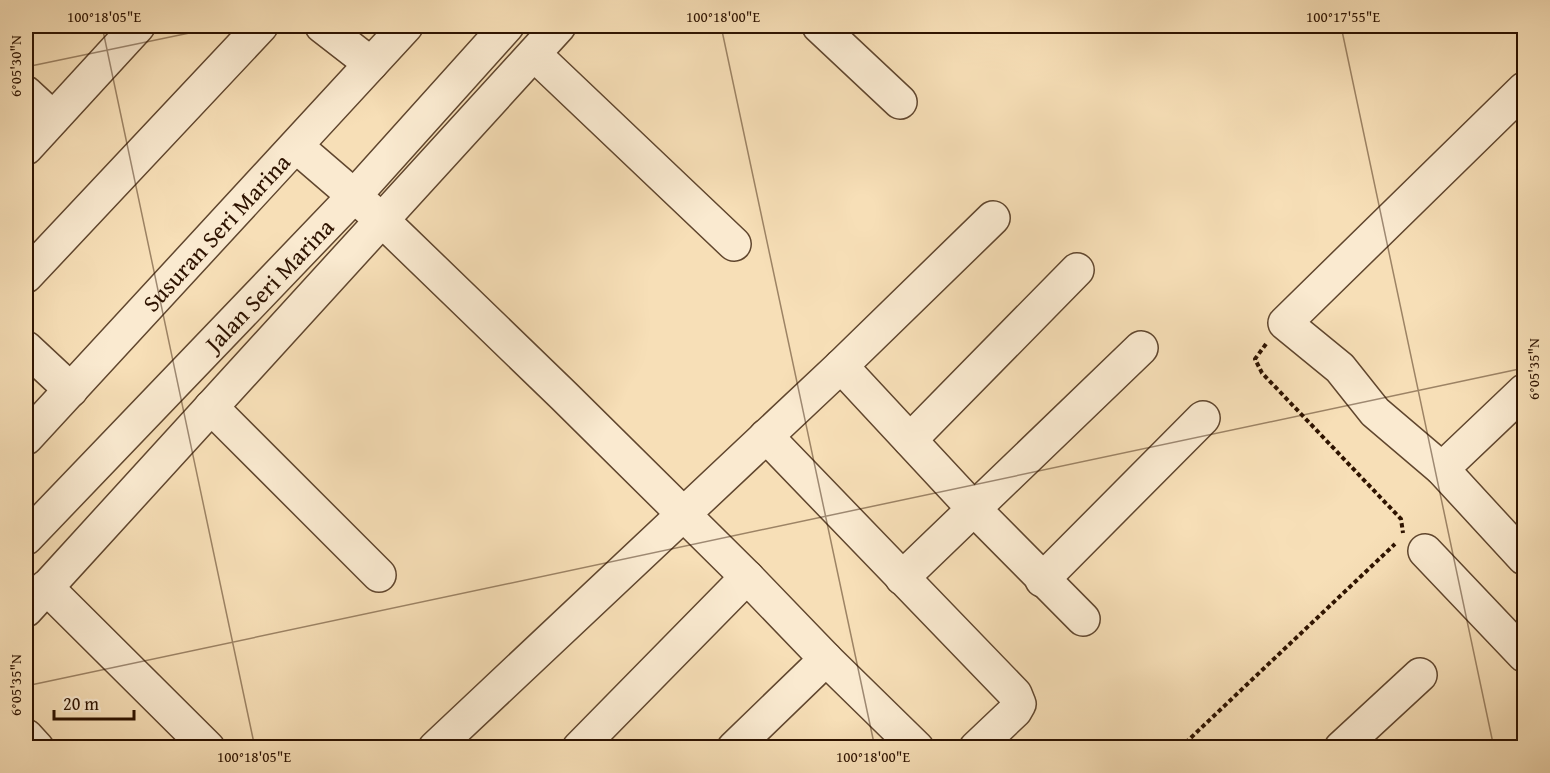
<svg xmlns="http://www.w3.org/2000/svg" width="1550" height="773" font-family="'Gentium Book Plus',serif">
<rect width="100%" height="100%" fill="#f7dfb7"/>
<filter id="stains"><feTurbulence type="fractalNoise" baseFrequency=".00333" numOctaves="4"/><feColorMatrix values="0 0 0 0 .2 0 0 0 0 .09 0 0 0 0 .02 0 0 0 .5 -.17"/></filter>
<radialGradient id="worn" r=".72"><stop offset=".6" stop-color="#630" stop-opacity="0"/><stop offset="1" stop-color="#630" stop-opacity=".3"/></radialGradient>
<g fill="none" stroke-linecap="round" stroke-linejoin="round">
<g stroke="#60462e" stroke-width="36">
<g id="minor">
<path d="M322,26L371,64"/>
<path d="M819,26L900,102"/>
<path d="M534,54L734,244"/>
<path d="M1524,89L1285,323L1340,368L1375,412L1442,469L1524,558"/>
<path d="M26,93L53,118"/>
<path d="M296,146L382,220L564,396L747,577L826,659L917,748"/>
<path d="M26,148L138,26"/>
<path d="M26,276L261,26"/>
<path d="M26,348L71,390"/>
<path d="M841,366L973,508L1083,619"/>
<path d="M211,407L379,575"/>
<path d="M766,436L1015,694L1019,704L1015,711L976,748"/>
<path id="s1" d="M26,438L406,26"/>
<path d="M910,440L1077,270"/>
<path d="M1442,469L1524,391"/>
<path id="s2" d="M26,538L355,195L507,26"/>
<path d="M1425,551L1524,655"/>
<path d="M902,578L1141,348"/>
<path d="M1042,580L1203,418"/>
<path d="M46,587L208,748"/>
<path d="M26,610L559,26"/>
<path d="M26,736L37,748"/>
<path d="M435,748L841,366L993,218"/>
<path d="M579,748L747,577"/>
<path d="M734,748L826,659"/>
<path d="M1341,748L1420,675"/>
</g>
</g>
<path stroke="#2e1300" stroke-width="4" stroke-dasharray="4.5 3" stroke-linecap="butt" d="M1266,344L1255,359L1262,373L1401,519L1403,533
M1180,748L1395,544"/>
<use href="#minor" stroke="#faead0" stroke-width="33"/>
</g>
<path fill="none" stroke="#2e1300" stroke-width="1.5" stroke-opacity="0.45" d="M102,26L255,748M721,26L875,748M1341,26L1494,748M26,67L223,26M26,686L1524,368"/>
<g text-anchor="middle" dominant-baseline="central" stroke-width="5" stroke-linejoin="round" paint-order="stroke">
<g font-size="24" fill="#2e1300" stroke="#faead0">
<text stroke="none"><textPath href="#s1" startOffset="280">Susuran Seri Marina</textPath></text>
<text stroke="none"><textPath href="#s2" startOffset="351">Jalan Seri Marina</textPath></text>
</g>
</g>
<rect width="1550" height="773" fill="none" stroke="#f7dfb7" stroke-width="66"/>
<path d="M54 710v9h80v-9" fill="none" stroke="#2e1300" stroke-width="3"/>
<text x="63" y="710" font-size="18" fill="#2e1300" stroke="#faead0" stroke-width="4.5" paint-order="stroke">20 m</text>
<rect x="33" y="33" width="1484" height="707" fill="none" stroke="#2e1300" stroke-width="2"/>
<g font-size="15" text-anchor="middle" fill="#2e1300">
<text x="104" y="22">100°18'05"E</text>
<text x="723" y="22">100°18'00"E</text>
<text x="1343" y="22">100°17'55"E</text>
<text transform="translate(16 66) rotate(-90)" y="5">6°05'30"N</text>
<text transform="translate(1534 369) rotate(-90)" y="5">6°05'35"N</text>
<text transform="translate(16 685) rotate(-90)" y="5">6°05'35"N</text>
<text x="254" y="762">100°18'05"E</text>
<text x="873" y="762">100°18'00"E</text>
</g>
<rect width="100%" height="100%" filter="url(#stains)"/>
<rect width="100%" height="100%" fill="url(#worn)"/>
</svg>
